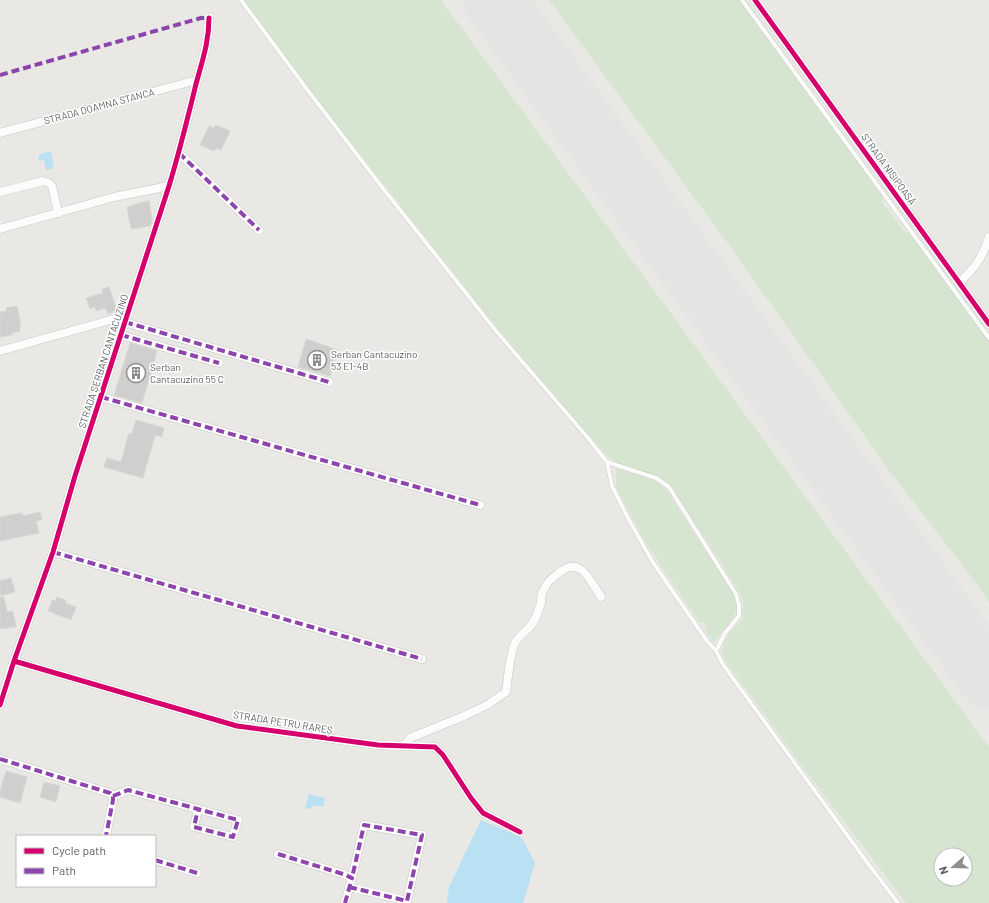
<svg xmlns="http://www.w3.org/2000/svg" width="989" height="903" font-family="Barlow,sans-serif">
<rect width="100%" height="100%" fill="#eae8e4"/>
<path fill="#d5e5d0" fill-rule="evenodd" d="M243,0H441L989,747V903H906L820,790L727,663L722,653L724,642L731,631L742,619L744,608L742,597L717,556L670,486L660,478L617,463L607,456L490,319L290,65ZM941,855H965V879H941Z
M549,0H739L882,195V202L904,231L910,233L989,342V602L967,571L891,473L729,245Z
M616,468L656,481L664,487L732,591C733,593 735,596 736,599C741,617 722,629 714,643L704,629L707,626L703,622L701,624L664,571L644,539L616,487Z"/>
<path fill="#b9e0f3" d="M51,151L54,168L46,170L44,160L41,161L38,158L40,154Z
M309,794L325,798L323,807L313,805L311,809L305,808Z
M481,820L522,838L535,863L523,903H447L449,887Z"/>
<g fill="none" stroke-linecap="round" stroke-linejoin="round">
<path stroke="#e6e4e2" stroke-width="62" d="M494,0L989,678"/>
</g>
<path fill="#d1cfcd" stroke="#d9d7d4" d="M216,125L230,131L221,150L216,148L214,151L200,145L209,126L214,128Z
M149,201L152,220L150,226L131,229L127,207L135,205V204Z
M109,287L117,311L108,314L105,308L96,311L95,307L90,309L86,298L103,293L102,289Z
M17,306L21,327H19L20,331L12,333V335L0,337V312L7,311L6,308Z
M306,339L338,350L330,376L298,367Z
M130,343L157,351L142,403L114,395Z
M136,420L164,428L162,437L155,435L143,478L104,467L107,458L121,462L129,433L132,434Z
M40,512L42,520L36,521L39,533L0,541V517L22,513L23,516Z
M11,578L15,592L0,596V581Z
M0,597H4L7,612L13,611L16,627L0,629Z
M57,597L66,600L65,603L76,607L71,620L48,611L52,600L55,601Z
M6,771L27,777L20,803L0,797V791Z
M44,782L60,786L56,802L40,797Z"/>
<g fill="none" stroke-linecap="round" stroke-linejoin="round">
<g stroke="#c6c7c6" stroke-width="5">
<path id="service" d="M241,0L309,92L385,191L496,331L588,438L607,462L612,486L628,518L652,561L707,641L716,651L724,666L869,865L898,903
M742,0L989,338
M607,462L656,478L669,487L736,594L739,605V616L725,633L716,651"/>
</g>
<g stroke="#c6c7c6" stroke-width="9">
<path id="minor" d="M755,0L989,324
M0,133L197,80
M179,153L259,230
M0,192L43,181L49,183L52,186L58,213
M0,229L114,197L169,186
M959,283C975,267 982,259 989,237
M121,335L219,363
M0,351L114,319L329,382
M101,397L480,505
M53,552L422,659
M14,661L237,726L378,745L435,747L443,755L471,798L483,813L520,832
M0,705L14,661L53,552L75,476L169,186C179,153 187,121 195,88C201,64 209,44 209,18
M404,746L410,738L464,716L487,705L506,692C508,679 510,650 516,641C524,631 532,628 537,615C538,611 540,607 541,603C541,599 541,594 543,591C546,583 553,577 559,573C581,555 590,581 601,597
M0,759L110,793L113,796V800L106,836
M113,796L128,790L238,820L233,837L194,827L198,809
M278,854L343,874L352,878L345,903
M155,860L197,873
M349,887L407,901L422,835L364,825L352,878"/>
</g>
<use href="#service" stroke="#fcfcfb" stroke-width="4"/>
<use href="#minor" stroke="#fcfcfb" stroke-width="8"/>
<path stroke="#8e44ad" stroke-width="4" stroke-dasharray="8 4" stroke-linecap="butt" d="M0,75L201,18H209
M179,153L259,230
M125,322L329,382
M121,335L219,363
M101,397L480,505
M53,552L422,659
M0,759L110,793L113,796V800L106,836
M113,796L128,790L238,820L233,837L194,827L198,809
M278,854L343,874L352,878L345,903
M155,860L197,873
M349,887L407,901L422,835L364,825L352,878"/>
<g stroke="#fff" stroke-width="8">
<path id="cycleway" d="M755,0L989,324
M14,661L237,726L378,745L435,747L443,755L471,798L483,813L520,832
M0,705L14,661L53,552L75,476L169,186C179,153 187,121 195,88C201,64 209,44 209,18"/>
</g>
<use href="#cycleway" stroke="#d6006c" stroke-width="5"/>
</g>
<defs>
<g id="building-ring" transform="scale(1)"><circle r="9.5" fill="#fff" stroke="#8c8e90" stroke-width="1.5"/><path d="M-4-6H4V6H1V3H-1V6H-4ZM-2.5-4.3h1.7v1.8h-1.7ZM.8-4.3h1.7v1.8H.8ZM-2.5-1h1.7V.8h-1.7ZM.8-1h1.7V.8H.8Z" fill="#8c8e90"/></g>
</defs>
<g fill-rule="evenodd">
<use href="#building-ring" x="317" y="360"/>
<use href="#building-ring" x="136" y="373"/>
</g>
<g text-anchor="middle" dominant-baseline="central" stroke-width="3" stroke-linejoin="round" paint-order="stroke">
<g font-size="10" fill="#5a5e62" stroke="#fff">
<text transform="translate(99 106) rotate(-15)">STRADA DOAMNA STANCA</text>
<text transform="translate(889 169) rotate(54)">STRADA NISIPOASĂ</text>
<text transform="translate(103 361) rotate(-72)">STRADA ȘERBAN CANTACUZINO</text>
<text transform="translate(283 722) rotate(9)">STRADA PETRU RAREȘ</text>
</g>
<g font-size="10" fill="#5a5e62" stroke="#fff" text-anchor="start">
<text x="331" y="354">Serban Cantacuzino<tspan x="331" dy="12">53 E1-4B</tspan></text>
<text x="150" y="367">Serban<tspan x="150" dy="12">Cantacuzino 55 C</tspan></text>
</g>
</g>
<rect x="16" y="835" width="140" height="52" fill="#ffffff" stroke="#bdbfc0"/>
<rect x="24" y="848" width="20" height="6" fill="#d6006c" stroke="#bdbfc0"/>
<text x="52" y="855" font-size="12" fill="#5a5e62">Cycle path</text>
<rect x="24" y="868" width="20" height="6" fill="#8e44ad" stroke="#bdbfc0"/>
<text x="52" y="875" font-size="12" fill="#5a5e62">Path</text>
<g transform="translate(953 867) rotate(250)"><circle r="19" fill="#ffffff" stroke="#bdbfc0"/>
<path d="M0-3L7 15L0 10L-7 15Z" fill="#8c8e90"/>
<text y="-6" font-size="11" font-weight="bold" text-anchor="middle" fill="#5a5e62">N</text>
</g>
</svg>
